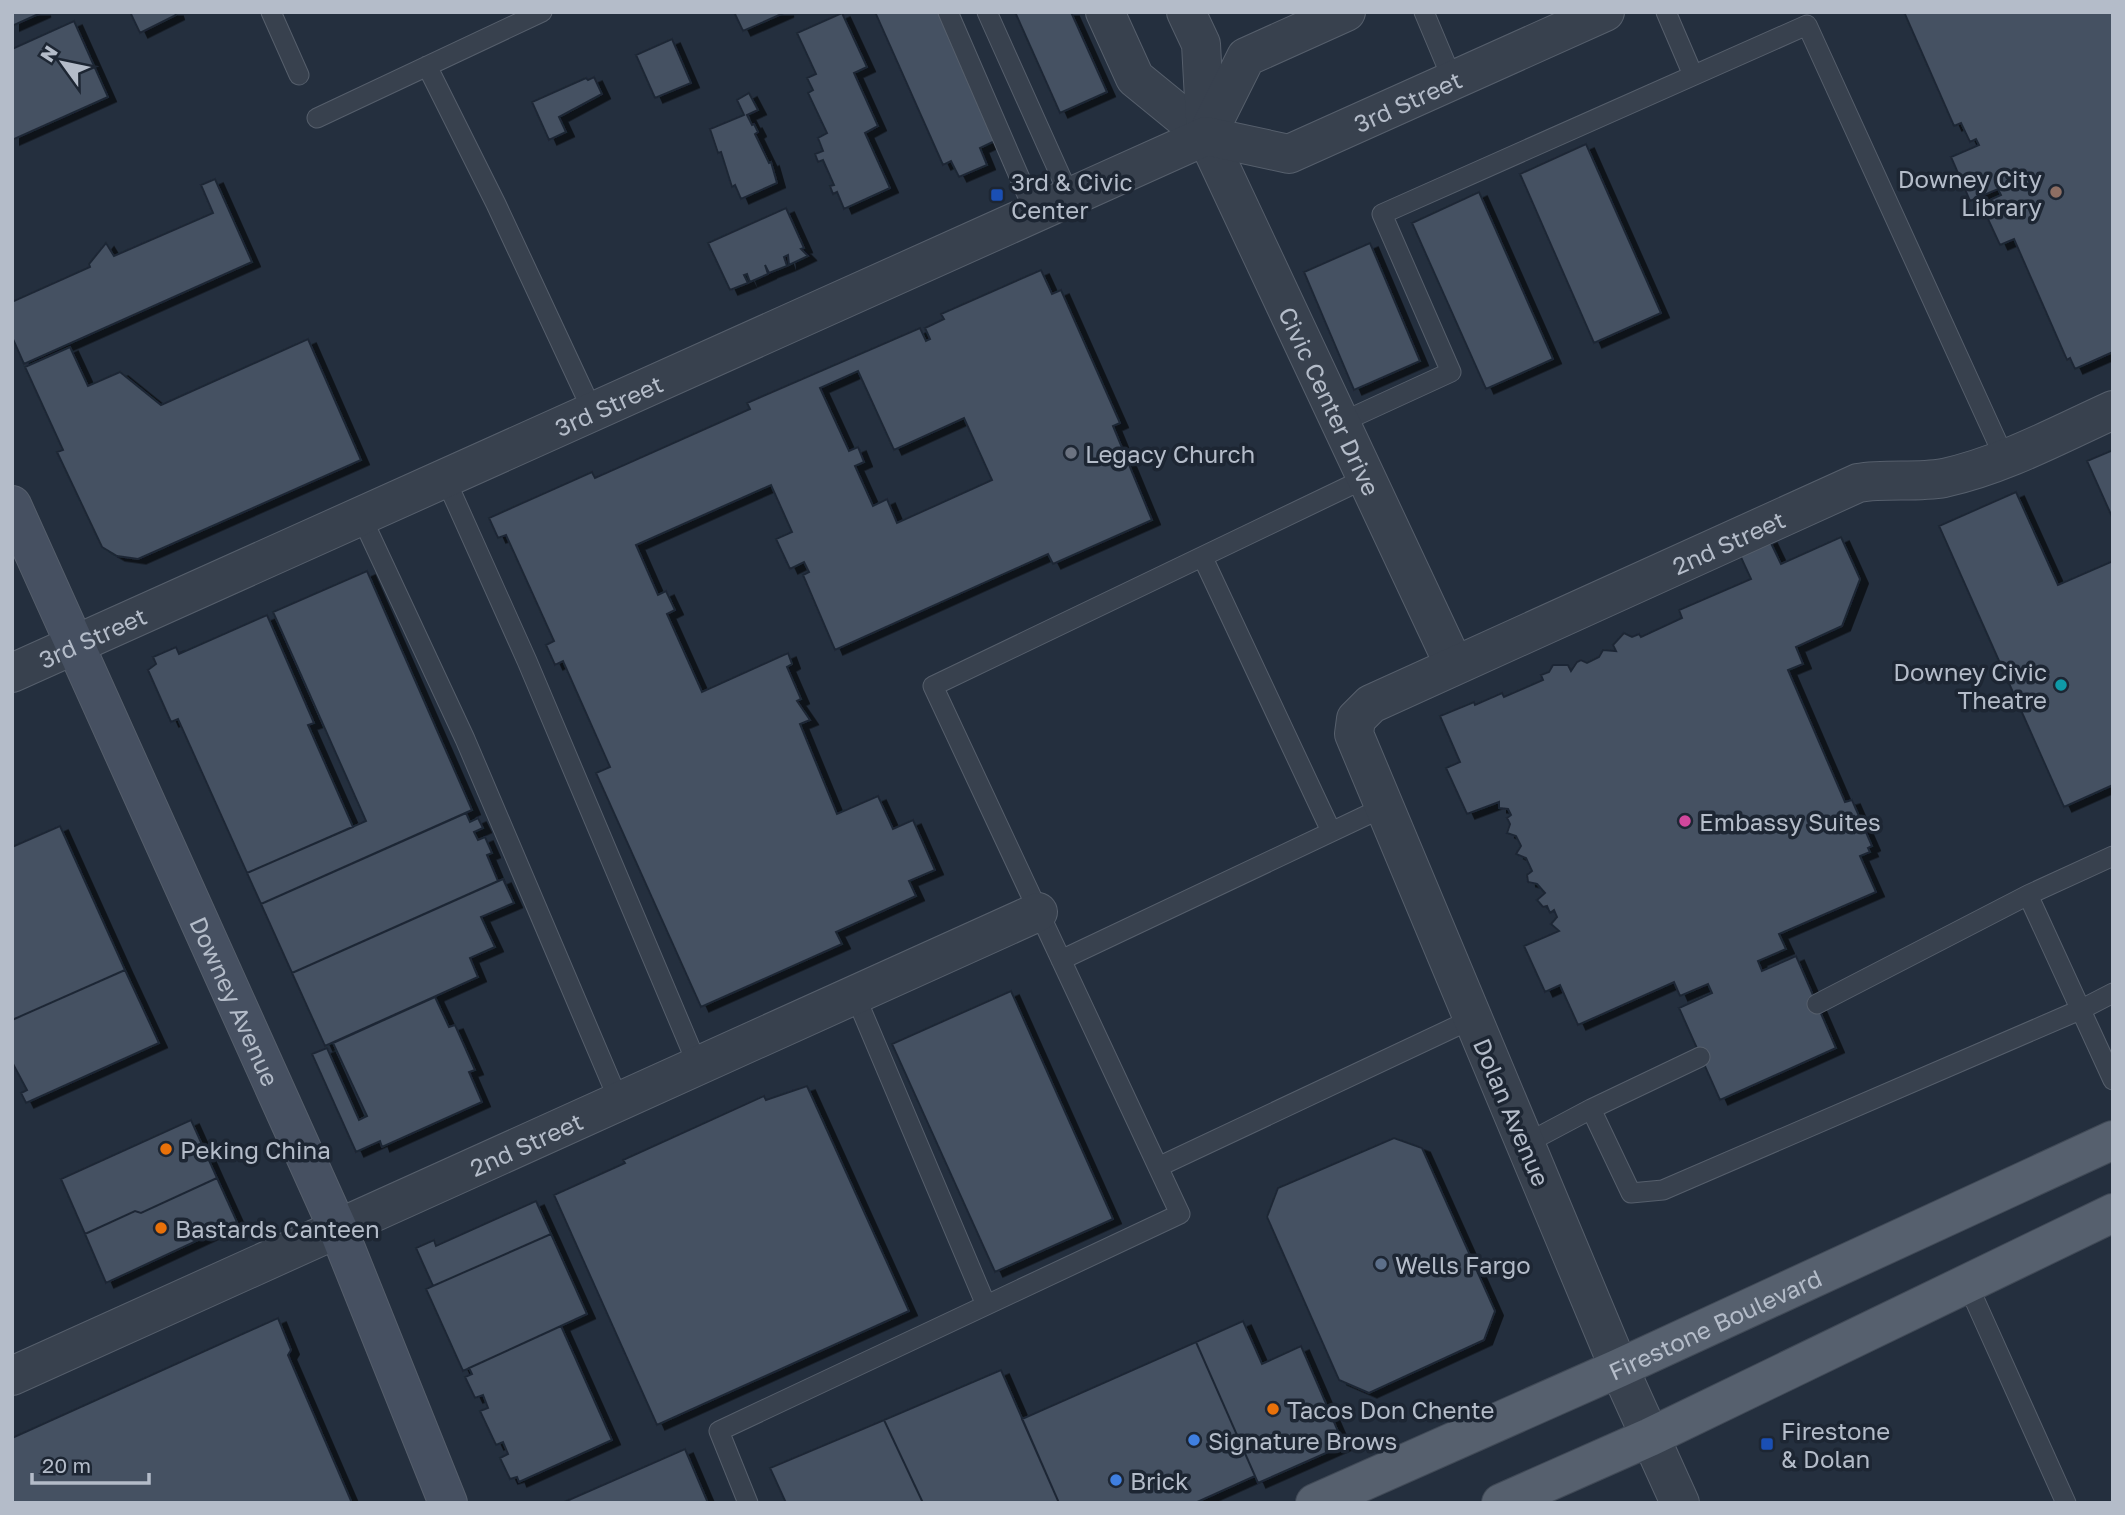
<svg xmlns="http://www.w3.org/2000/svg" width="2125" height="1515" font-family="'Golos Text',sans-serif">
<defs>
<filter id="shadow"><feDropShadow dx="8" dy="4.5" stdDeviation="0" flood-color="#0009"/></filter>
</defs>
<rect width="100%" height="100%" fill="#242f3e"/>
<path fill="#455162" stroke="#1f2835" stroke-width="2" fill-rule="evenodd" filter="url(#shadow)" d="M12,12H43L12,26Z
M130,12H175L176,15L140,33Z
M734,12H786L743,31Z
M875,12H943L999,139L980,148L987,165L959,177L951,161L943,165Z
M1015,12H1071L1107,92L1060,113Z
M1904,12H2113V352L2075,369L2070,358L2067,360L2014,239L2000,245L1981,204L2001,195L1998,189L1970,201L1951,157L1979,145L1976,139L1970,142L1961,123L1954,126Z
M842,13L867,67L854,73L878,126L865,133L890,188L844,209L837,192L833,194L830,186L834,185L823,160L818,162L815,154L823,151L818,138L827,133L808,93L813,90L807,78L816,74L797,33Z
M74,21L108,97L12,140V49Z
M672,39L691,83L655,98L636,55Z
M594,77L602,94L559,117L566,132L549,140L532,102L586,78L588,80Z
M749,93L758,110L747,115L752,125L754,124L758,132L755,134L769,163L771,162L777,183L741,199L735,185L732,187L721,152L718,153L710,129L744,115L737,100Z
M1586,144L1661,313L1594,343L1520,174Z
M215,179L252,262L24,364L12,337V298L14,301L90,267L89,264L106,243L114,256L213,213L201,185Z
M1479,192L1553,359L1486,389L1412,223Z
M786,208L804,248L801,249L808,256L789,265L788,255L784,257L787,266L769,273L765,265L768,274L750,282L747,274L744,275L748,283L730,290L708,243Z
M1370,243L1420,361L1354,390L1304,272Z
M1041,270L1052,294L1061,290L1120,423L1113,426L1152,520L1053,564L1048,554L835,650L803,575L809,572L804,562L790,569L776,539L792,532L771,485L636,545L658,595L666,591L675,610L667,614L702,692L788,653L792,664L787,667L801,699L797,701L810,720L800,724L837,814L878,796L893,829L913,820L935,870L909,881L916,896L836,932L842,944L701,1007L596,773L610,767L563,661L555,665L546,645L554,641L506,535L498,538L489,518L592,472L595,478L750,409L747,403L920,328L926,341L930,339L925,328L944,319L941,314ZM858,371L894,450L964,418L992,480L897,523L887,499L873,506L855,466L864,462L858,447L849,451L820,388Z
M308,339L361,460L138,559L117,556L102,547L57,452L63,450L25,367L70,347L88,386L120,372L161,405Z
M2113,450V519L2087,461Z
M2016,492L2058,585L2113,561V785L2064,807L1939,526Z
M1841,537L1860,579L1842,626L1796,647L1803,664L1788,670L1845,802L1852,800L1872,846L1868,848L1870,852L1860,856L1876,892L1779,934L1786,949L1758,961L1762,971L1796,956L1836,1048L1720,1100L1679,1008L1712,993L1708,984L1680,996L1674,982L1578,1025L1560,985L1545,992L1524,946L1559,931L1551,924L1557,917L1554,910L1550,913L1547,906L1543,907L1537,900L1545,893L1537,884L1528,882L1527,875L1532,871L1526,858L1516,854L1521,846L1516,836L1507,833L1510,824L1507,818L1511,815L1508,809L1499,808V802L1467,814L1446,768L1460,762L1440,716L1474,702L1475,705L1502,693L1504,697L1543,680L1541,675L1549,672L1553,665H1568L1571,671L1577,662L1581,660L1587,663L1599,657L1603,650L1616,651L1613,645L1624,633L1632,637L1639,634L1641,637L1682,618L1679,610L1751,579L1739,553L1769,539L1781,564Z
M367,571L472,810L261,904L247,873L366,821L273,612Z
M267,615L314,723L308,725L353,827L247,873L178,719L171,722L148,670L156,664L153,657L176,647L179,654Z
M466,813L470,822L478,818L483,828L474,832L478,840L485,837L492,853L487,855L498,881L292,973L261,904Z
M60,826L125,970L12,1020V847Z
M503,879L514,903L481,917L495,947L470,958L478,977L325,1046L292,973Z
M125,970L159,1043L26,1103L21,1093L27,1090L12,1062V1020Z
M1011,991L1113,1219L995,1272L892,1044Z
M435,997L449,1027L455,1025L475,1070L469,1072L482,1102L382,1147L380,1141L356,1152L312,1054L327,1048L359,1120L367,1116L333,1043Z
M807,1086L909,1311L657,1425L554,1195L625,1163L623,1160L764,1096L766,1100Z
M191,1120L217,1178L141,1213L135,1211L85,1234L61,1179Z
M1394,1138L1422,1148L1495,1311L1484,1340L1369,1393L1339,1380L1267,1217L1278,1188Z
M217,1178L237,1222L106,1283L85,1234L135,1211L141,1213Z
M536,1201L551,1234L433,1286L416,1248L434,1240L436,1246Z
M551,1234L587,1314L463,1371L426,1289Z
M278,1318L291,1350L288,1355L352,1503H12V1438Z
M1243,1321L1262,1364L1301,1346L1344,1445L1258,1483L1196,1342Z
M561,1326L612,1440L519,1482L517,1477L510,1479L500,1458L508,1454L503,1442L496,1445L480,1411L488,1408L483,1395L475,1398L465,1377L472,1374L469,1368Z
M1196,1342L1255,1476L1195,1503H1059L1022,1419Z
M1001,1370L1059,1503H923L884,1420Z
M884,1420L923,1503H786L770,1468Z
M685,1449L708,1503H562Z"/>
<g fill="none" stroke-linecap="round" stroke-linejoin="round">
<g stroke="#565f6c" stroke-width="21">
<path id="lane" d="M271,12L299,75
M948,12L1035,213
M987,12L1070,197
M1424,12L1453,81
M1666,12L1693,75
M427,66L496,204L593,412
M317,118L542,12
M1340,423L1451,372L1382,214L1807,25L2005,459
M445,478L527,661L698,1066
M361,516L465,739L619,1101
M1203,558L1331,831
M2113,856L2028,895L2113,1080
M1061,960L1384,807
M855,995L986,1305
M1817,1004L2028,895
M1591,1109L1700,1057
M1525,1144L1591,1109L1631,1193L1663,1190L2082,1009L2113,993
M1158,1167L1472,1019
M1967,1283L2066,1503
M748,1503L719,1431L1180,1214L933,686L1366,478"/>
</g>
<g stroke="#565f6c" stroke-width="40">
<g id="street">
<path d="M1105,12L1135,78L1206,136"/>
<path id="s1" d="M1186,12L1201,44L1206,136L1454,665"/>
<path d="M1207,135L1246,57L1346,12"/>
<path id="s2" d="M12,673L1206,136L1289,154L1605,12"/>
<path id="s3" d="M12,1376L1038,912"/>
<path id="s4" d="M1680,1503L1619,1368L1354,734L1356,719L1371,704L1858,483C1886,478 1916,483 1944,478C2003,465 2058,435 2113,410"/>
</g>
</g>
<g stroke="#565f6c" stroke-width="40">
<g id="secondary">
<path id="s5" d="M12,505L338,1229L448,1503"/>
</g>
</g>
<g stroke="#414a57" stroke-width="40">
<g id="primary">
<path id="s6" d="M1315,1503L1619,1368L2113,1140"/>
<path d="M1501,1503L1650,1437L2113,1213"/>
</g>
</g>
<use href="#lane" stroke="#38414e" stroke-width="19"/>
<use href="#street" stroke="#38414e" stroke-width="38"/>
<use href="#secondary" stroke="#465061" stroke-width="38"/>
<use href="#primary" stroke="#56606e" stroke-width="38"/>
</g>
<circle fill="#8d6e63" stroke="#1d2633" stroke-width="2.5" cx="2056" cy="192" r="7"/>
<g fill="#1a4fb4" stroke="#1d2633" stroke-width="2.5">
<rect x="990" y="188" width="14" height="14" rx="3.5"/>
<rect x="1760" y="1437" width="14" height="14" rx="3.5"/>
</g>
<circle fill="#6b7280" stroke="#1d2633" stroke-width="2.5" cx="1071" cy="453" r="7"/>
<circle fill="#0f9aa8" stroke="#1d2633" stroke-width="2.5" cx="2061" cy="685" r="7"/>
<circle fill="#d1479c" stroke="#1d2633" stroke-width="2.5" cx="1685" cy="821" r="7"/>
<g fill="#e8710a" stroke="#1d2633" stroke-width="2.5">
<circle cx="166" cy="1149" r="7"/>
<circle cx="161" cy="1228" r="7"/>
<circle cx="1273" cy="1409" r="7"/>
</g>
<circle fill="#5c6f8a" stroke="#1d2633" stroke-width="2.5" cx="1381" cy="1264" r="7"/>
<g fill="#3f7fe0" stroke="#1d2633" stroke-width="2.5">
<circle cx="1194" cy="1440" r="7"/>
<circle cx="1116" cy="1480" r="7"/>
</g>
<g text-anchor="middle" dominant-baseline="central" stroke-width="7" stroke-linejoin="round" paint-order="stroke">
<g font-size="24" fill="#b4bcc9" stroke="#1d2633">
<text stroke="none"><textPath href="#s2" startOffset="1524">3rd Street</textPath></text>
<text stroke="none"><textPath href="#s1" startOffset="420">Civic Center Drive</textPath></text>
<text stroke="none"><textPath href="#s2" startOffset="654">3rd Street</textPath></text>
<text stroke="none"><textPath href="#s4" startOffset="1264">2nd Street</textPath></text>
<text stroke="none"><textPath href="#s2" startOffset="88">3rd Street</textPath></text>
<text stroke="none"><textPath href="#s5" startOffset="544">Downey Avenue</textPath></text>
<text transform="translate(1512 1112) rotate(67)">Dolan Avenue</text>
<text stroke="none"><textPath href="#s3" startOffset="564">2nd Street</textPath></text>
<text stroke="none"><textPath href="#s6" startOffset="438">Firestone Boulevard</textPath></text>
</g>
<g font-size="24" fill="#b4bcc9" stroke="#1d2633" text-anchor="start">
<text x="2042" y="178" text-anchor="end">Downey City<tspan x="2042" dy="28">Library</tspan></text>
<text x="1011" y="181">3rd &amp; Civic<tspan x="1011" dy="28">Center</tspan></text>
<text x="1085" y="453">Legacy Church</text>
<text x="2047" y="671" text-anchor="end">Downey Civic<tspan x="2047" dy="28">Theatre</tspan></text>
<text x="1699" y="821">Embassy Suites</text>
<text x="180" y="1149">Peking China</text>
<text x="175" y="1228">Bastards Canteen</text>
<text x="1395" y="1264">Wells Fargo</text>
<text x="1287" y="1409">Tacos Don Chente</text>
<text x="1781" y="1430">Firestone<tspan x="1781" dy="28">&amp; Dolan</tspan></text>
<text x="1208" y="1440">Signature Brows</text>
<text x="1130" y="1480">Brick</text>
</g>
</g>
<rect width="2125" height="1515" fill="none" stroke="#b4bcc9" stroke-width="28"/>
<g transform="translate(63 63) rotate(303)" stroke="#1d2633" stroke-width="5" paint-order="stroke">
<path d="M0-5L12 26L0 18L-12 26Z" fill="#b4bcc9"/>
<text y="-10" font-size="19" font-weight="bold" text-anchor="middle" fill="#b4bcc9">N</text>
</g>
<path d="M32 1473v10h117v-10" fill="none" stroke="#b4bcc9" stroke-width="3.5"/>
<text x="42" y="1473" font-size="21" fill="#b4bcc9" stroke="#1d2633" stroke-width="5" paint-order="stroke">20 m</text>
</svg>
